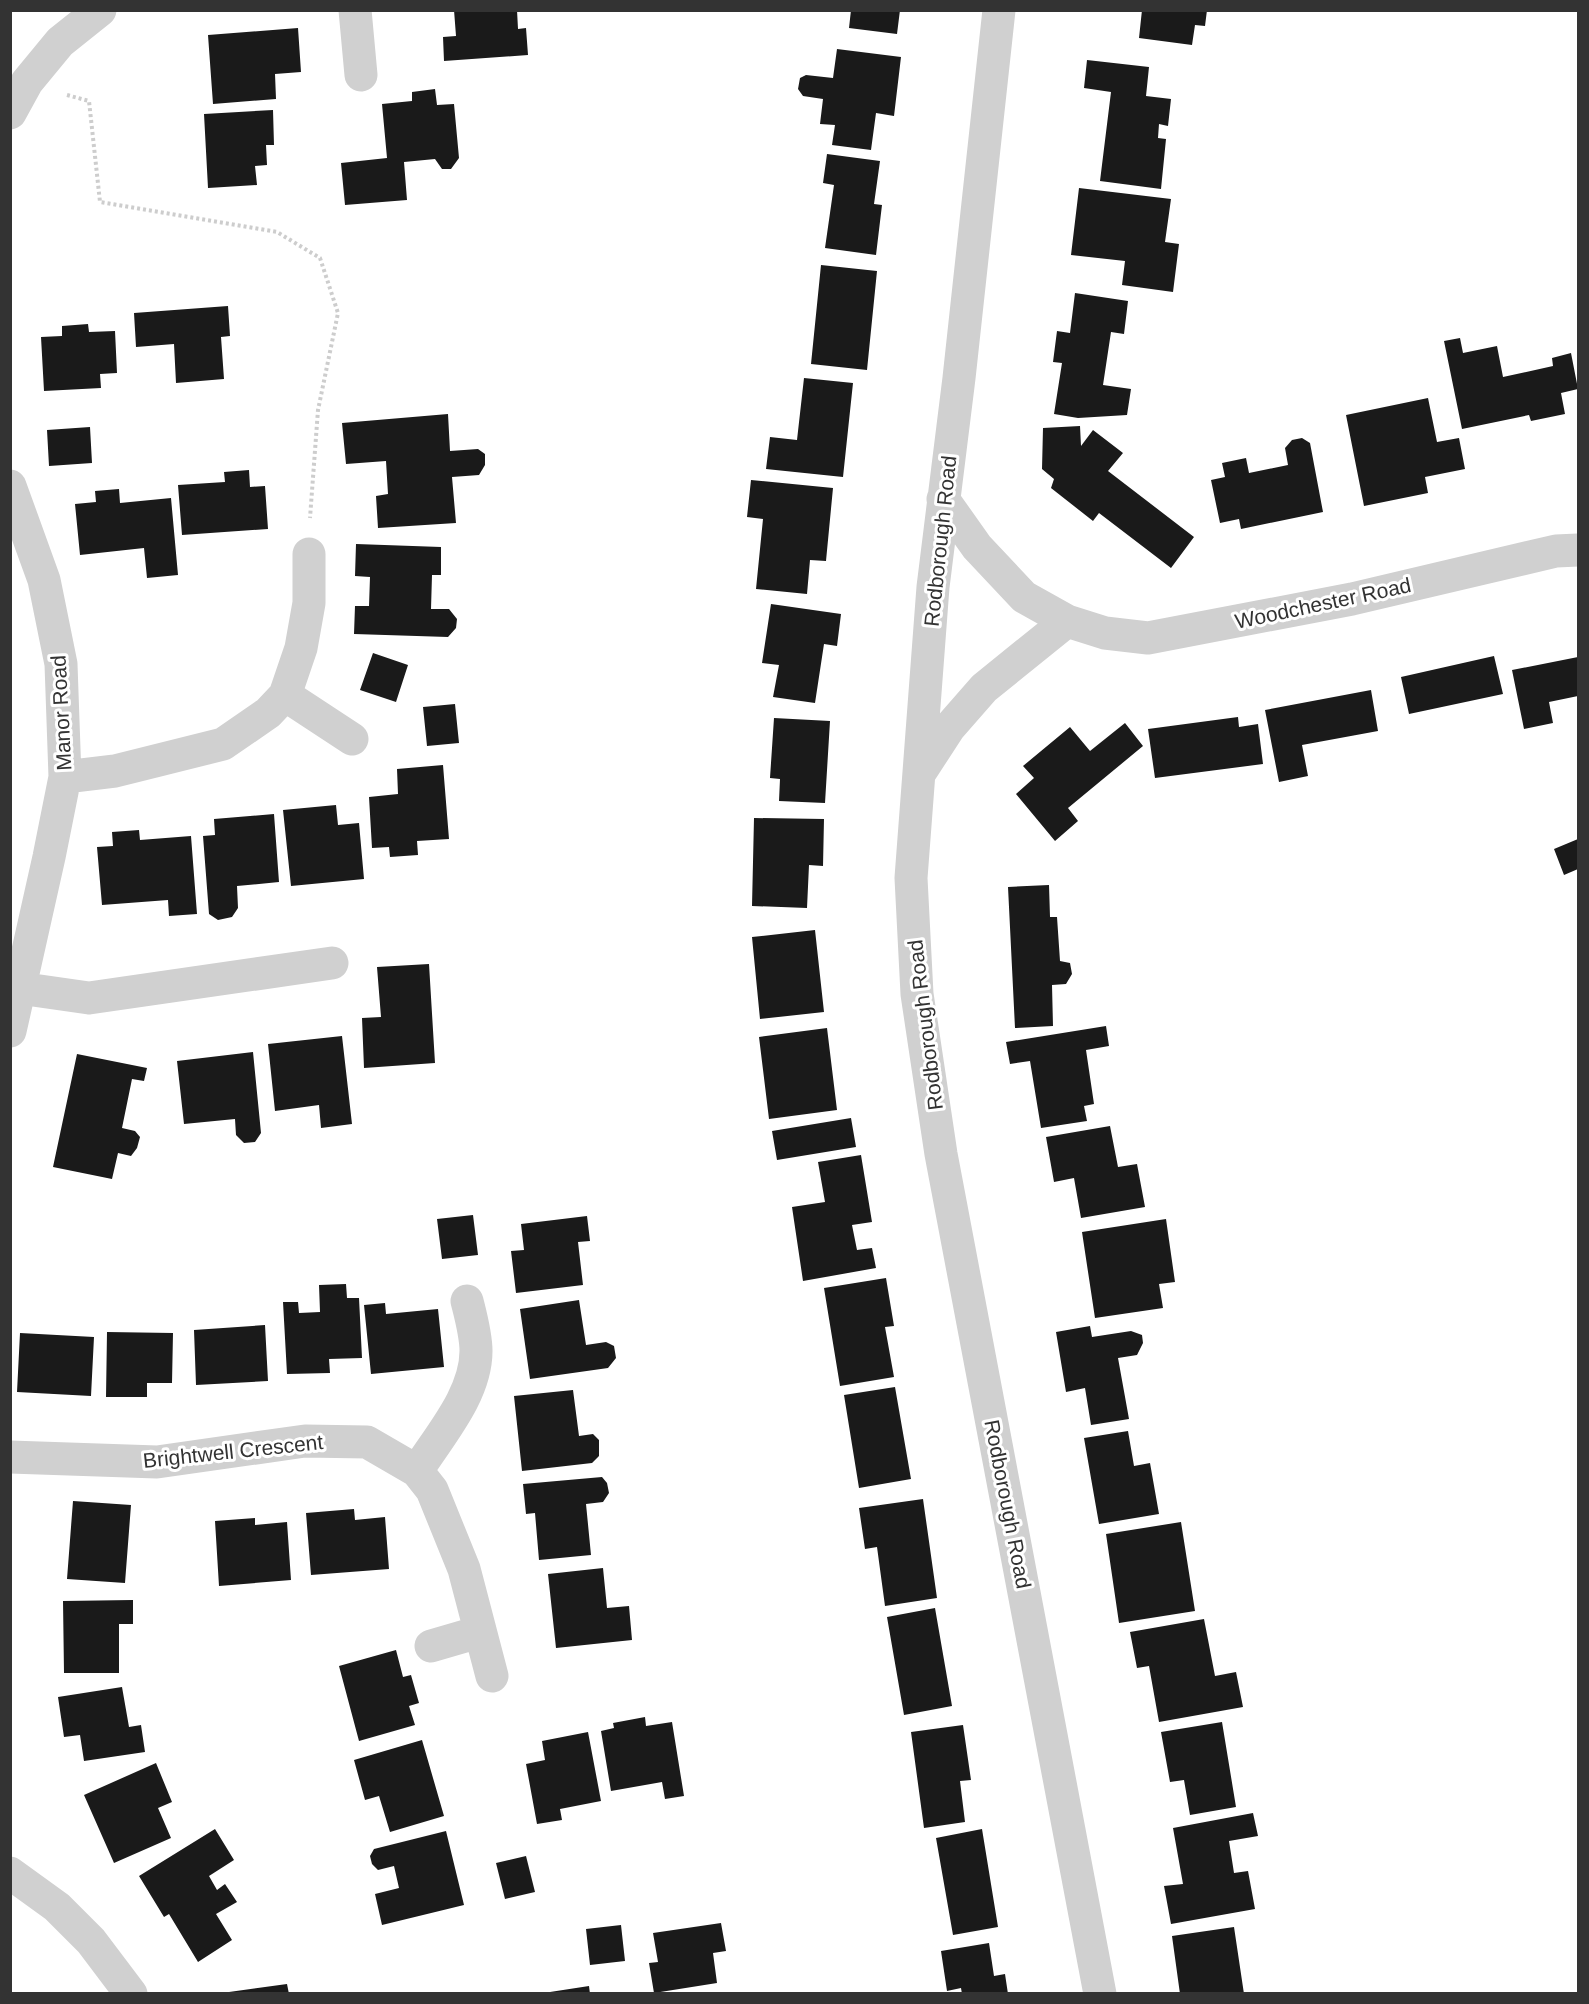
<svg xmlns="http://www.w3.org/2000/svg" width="1589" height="2004" font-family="Helvetica,sans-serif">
<rect width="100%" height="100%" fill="#fff"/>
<path fill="#1a1a1a" d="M454,10H517L518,29L526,28L528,55L444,61L443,37L456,36Z
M851,10H900L897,34L849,28Z
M1142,10H1207L1205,26L1195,25L1192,45L1139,38Z
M298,28L301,72L275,74L276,99L213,104L208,35Z
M837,49L901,57L894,116L876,113L871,150L832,145L835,125L820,124L823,99L803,96L798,89L800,78L806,75L833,78Z
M1087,60L1149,67L1146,96L1171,99L1168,126L1159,124L1158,138L1166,139L1161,189L1100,181L1111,92L1084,88Z
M435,89L437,105L454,104L459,158L451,169H442L435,159L404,162L407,200L345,205L341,163L387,158L382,104L412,101V92Z
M273,110L274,145H266L267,165L255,166L257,185L208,188L204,114Z
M827,154L880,161L874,204L882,205L876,255L825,248L834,185L823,183Z
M1079,188L1171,199L1165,242L1179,244L1173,292L1122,285L1125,261L1071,255Z
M821,265L877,271L867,370L811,364Z
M1075,293L1128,301L1124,334L1111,332L1103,385L1131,389L1127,415L1078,418L1054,414L1062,363L1053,362L1057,331L1070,333Z
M228,306L230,336L221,337L224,379L176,383L174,344L136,347L134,313Z
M88,324L89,332L115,331L117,373L100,374L101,388L44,391L41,337L62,336V326Z
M1460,338L1463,353L1497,346L1503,377L1553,366L1552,358L1571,353L1578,389L1561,393L1565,414L1531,421L1529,415L1462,429L1444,341Z
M804,378L853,383L843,477L766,469L770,437L797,440Z
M1428,398L1437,442L1459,438L1465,469L1425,477L1428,493L1364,506L1346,415Z
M448,414L450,451L478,449L485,454V465L479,475L452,477L456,523L378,528L376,496L388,494L386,461L346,464L342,423Z
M1080,426L1081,446L1093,430L1123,453L1108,471L1194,537L1171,568L1099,513L1093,521L1051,488L1054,479L1042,469L1043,428Z
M90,427L92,463L49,466L47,430Z
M1302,438L1310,443L1323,512L1241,529L1239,519L1220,523L1211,480L1225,477L1222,463L1246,458L1249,473L1288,465L1285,448L1292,440Z
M249,470L250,487L265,486L268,529L182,535L178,485L225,482L224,472Z
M751,480L833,488L826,561L810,560L807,594L756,589L763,519L747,517Z
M119,489L120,503L171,498L178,575L147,578L144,548L80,555L75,504L96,502L95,491Z
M356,544L441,547V575H432L431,609H449L457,619L456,628L448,637L354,634L355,606H369L370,577L355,576Z
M771,604L841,614L837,646L824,644L815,703L773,697L779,665L762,663Z
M373,653L408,665L396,702L360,690Z
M1494,656L1503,694L1409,714L1401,677Z
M1578,657V696L1549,702L1553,723L1524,729L1512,670Z
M1371,690L1378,731L1302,745L1308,776L1279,782L1265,710Z
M455,704L459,743L427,746L423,707Z
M1238,717L1239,727L1258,724L1263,764L1155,778L1148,729Z
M774,718L830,721L825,803L779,801L780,779L770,778Z
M1125,723L1143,746L1068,808L1078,821L1055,841L1016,794L1034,778L1023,766L1070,727L1090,751Z
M443,765L449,839L417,841L418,855L390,857L389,847L372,848L369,797L398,794L397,769Z
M336,805L338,825L359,823L364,879L291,886L283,810Z
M274,814L279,882L237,886L238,908L232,917L218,920L209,914L203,836L215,835L214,819Z
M754,818L824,819L823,866L809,865L807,908L752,906Z
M139,830L140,840L191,836L197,914L169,916L168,900L102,905L97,847L113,846L112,832Z
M1578,839V869L1564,875L1554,849Z
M1049,885L1050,917H1057L1060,961L1070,963L1072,974L1066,984L1052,985L1053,1026L1015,1028L1008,887Z
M815,930L824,1012L760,1019L752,937Z
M429,964L435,1063L364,1068L362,1018L381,1017L377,967Z
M1106,1026L1109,1046L1086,1050L1094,1104L1084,1106L1087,1121L1041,1128L1030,1061L1010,1064L1006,1042Z
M827,1028L837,1110L769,1119L759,1037Z
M342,1036L352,1124L321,1128L319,1105L275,1111L268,1044Z
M253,1052L261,1133L255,1142L244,1143L236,1135L235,1119L184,1124L177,1061Z
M77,1054L147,1068L144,1081L132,1079L122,1128L135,1131L140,1137L137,1148L131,1156L118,1153L112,1179L53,1167Z
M851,1118L856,1147L777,1160L772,1131Z
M1110,1126L1118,1167L1137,1164L1145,1207L1081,1218L1074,1178L1054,1182L1046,1137Z
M861,1155L872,1222L852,1225L857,1250L872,1248L876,1268L803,1281L792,1207L825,1202L818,1162Z
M473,1215L478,1255L442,1259L437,1219Z
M587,1216L590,1241L578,1242L583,1285L516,1293L511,1251L524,1250L521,1224Z
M1166,1219L1175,1282L1159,1284L1163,1308L1095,1318L1082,1232Z
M886,1278L894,1326L885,1327L894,1377L840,1386L824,1288Z
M346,1284L347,1298H359L362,1358L329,1359L330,1373L287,1374L283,1302H298L299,1313L320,1312L319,1285Z
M579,1300L586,1345L606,1342L614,1346L616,1358L608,1368L530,1379L520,1309Z
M385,1303L386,1314L438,1309L444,1367L371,1374L364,1305Z
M265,1325L268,1381L196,1385L194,1330Z
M1090,1326L1092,1337L1131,1331L1142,1335L1143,1343L1137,1355L1118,1358L1129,1419L1091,1425L1085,1388L1066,1392L1056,1332Z
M107,1332L173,1333L172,1383H147V1397H106Z
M20,1333L94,1337L91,1396L17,1392Z
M895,1387L911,1479L859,1488L844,1395Z
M573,1390L579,1436L593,1434L599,1440V1456L592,1463L522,1471L514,1396Z
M1128,1431L1134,1466L1150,1463L1159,1514L1099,1524L1084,1438Z
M602,1477L607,1483L609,1493L603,1502L586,1504L591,1555L539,1560L535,1513L526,1514L523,1484Z
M923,1499L937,1598L885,1606L877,1547L865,1549L859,1508Z
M73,1501L131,1505L125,1583L67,1579Z
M354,1509L355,1520L385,1517L389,1569L311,1575L306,1513Z
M255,1518V1525L287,1522L291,1580L219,1586L215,1521Z
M1181,1522L1195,1611L1119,1623L1106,1534Z
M603,1568L607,1608L629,1606L632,1640L556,1648L548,1574Z
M133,1600V1624H119V1673H64L63,1601Z
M935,1608L952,1706L904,1715L887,1617Z
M1204,1619L1215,1676L1236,1672L1243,1707L1159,1722L1149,1666L1137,1668L1130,1632Z
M396,1650L403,1677L411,1675L419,1703L409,1706L415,1725L359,1741L339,1666Z
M122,1687L129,1727L141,1725L145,1752L84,1761L80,1735L64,1737L58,1697Z
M645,1717L646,1726L672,1722L684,1796L665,1799L662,1782L611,1791L601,1731L614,1728L613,1723Z
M1222,1722L1236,1807L1190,1815L1184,1780L1170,1782L1161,1732Z
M963,1725L971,1780L960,1781L965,1822L924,1828L911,1732Z
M588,1732L601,1801L560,1809L562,1820L537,1824L526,1764L545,1760L542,1741Z
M422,1740L444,1816L390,1832L379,1796L365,1800L354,1760Z
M156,1763L172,1802L158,1808L171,1838L114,1863L84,1795Z
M1253,1813L1258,1836L1229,1841L1234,1873L1248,1871L1255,1909L1171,1924L1164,1886L1183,1884L1173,1828Z
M215,1829L234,1860L209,1876L217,1890L225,1884L237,1902L216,1914L232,1940L198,1962L169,1914L164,1917L139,1876Z
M982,1829L998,1927L953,1935L936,1838Z
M446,1831L464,1905L382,1925L375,1894L399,1888L394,1866L378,1870L372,1864L370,1856L374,1849Z
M526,1856L535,1892L505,1899L496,1863Z
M721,1923L726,1951L713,1953L717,1983L654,1993L649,1963L658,1962L653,1933Z
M621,1925L625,1961L590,1965L586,1929Z
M1234,1927L1244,1994H1180L1172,1936Z
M989,1943L994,1976L1005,1974L1008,1994H962L961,1988L947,1991L941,1951Z
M287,1984L289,1994H229V1992Z
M589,1986L590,1994H550V1992Z"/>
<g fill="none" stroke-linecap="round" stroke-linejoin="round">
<path stroke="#cdcdcd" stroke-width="4" stroke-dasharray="3 3" stroke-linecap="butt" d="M67,95L89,101L100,202L277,232L320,258L338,313L318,410L310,518"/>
<path stroke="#d0d0d0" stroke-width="33" d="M355,10L361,75
M999,10L959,378L933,587L911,878L917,994L941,1154L1100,1994
M10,113L27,82L60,42L100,10
M10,486L44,580L61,664L65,777L49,857L10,1031
M943,499L977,547L1024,597L1067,621L1105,633L1148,638L1352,599L1556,551L1578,550
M285,695L352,739
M921,771L949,728L984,688L1067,621
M65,777L115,771L223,744L268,713L285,695L301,648L309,603V554
M19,988L89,998L332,963
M10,1457L157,1462L305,1441L367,1442L417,1471L432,1490L464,1569L492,1676
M417,1471C439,1436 476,1395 476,1351C476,1335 471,1317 467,1301
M431,1646L479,1632
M10,1873L57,1907L91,1941L131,1994"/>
</g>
<g text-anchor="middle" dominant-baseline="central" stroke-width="6" stroke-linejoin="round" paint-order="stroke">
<g font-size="21" fill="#333" stroke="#fff">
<text transform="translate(940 541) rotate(-84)">Rodborough Road</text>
<text transform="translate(1323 603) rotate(-12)">Woodchester Road</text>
<text transform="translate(61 713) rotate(-93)">Manor Road</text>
<text transform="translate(925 1025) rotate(-97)">Rodborough Road</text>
<text transform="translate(233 1451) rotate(-6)">Brightwell Crescent</text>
<text transform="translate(1008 1504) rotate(79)">Rodborough Road</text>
</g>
</g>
<rect width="1589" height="2004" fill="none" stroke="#333333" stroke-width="24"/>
</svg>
